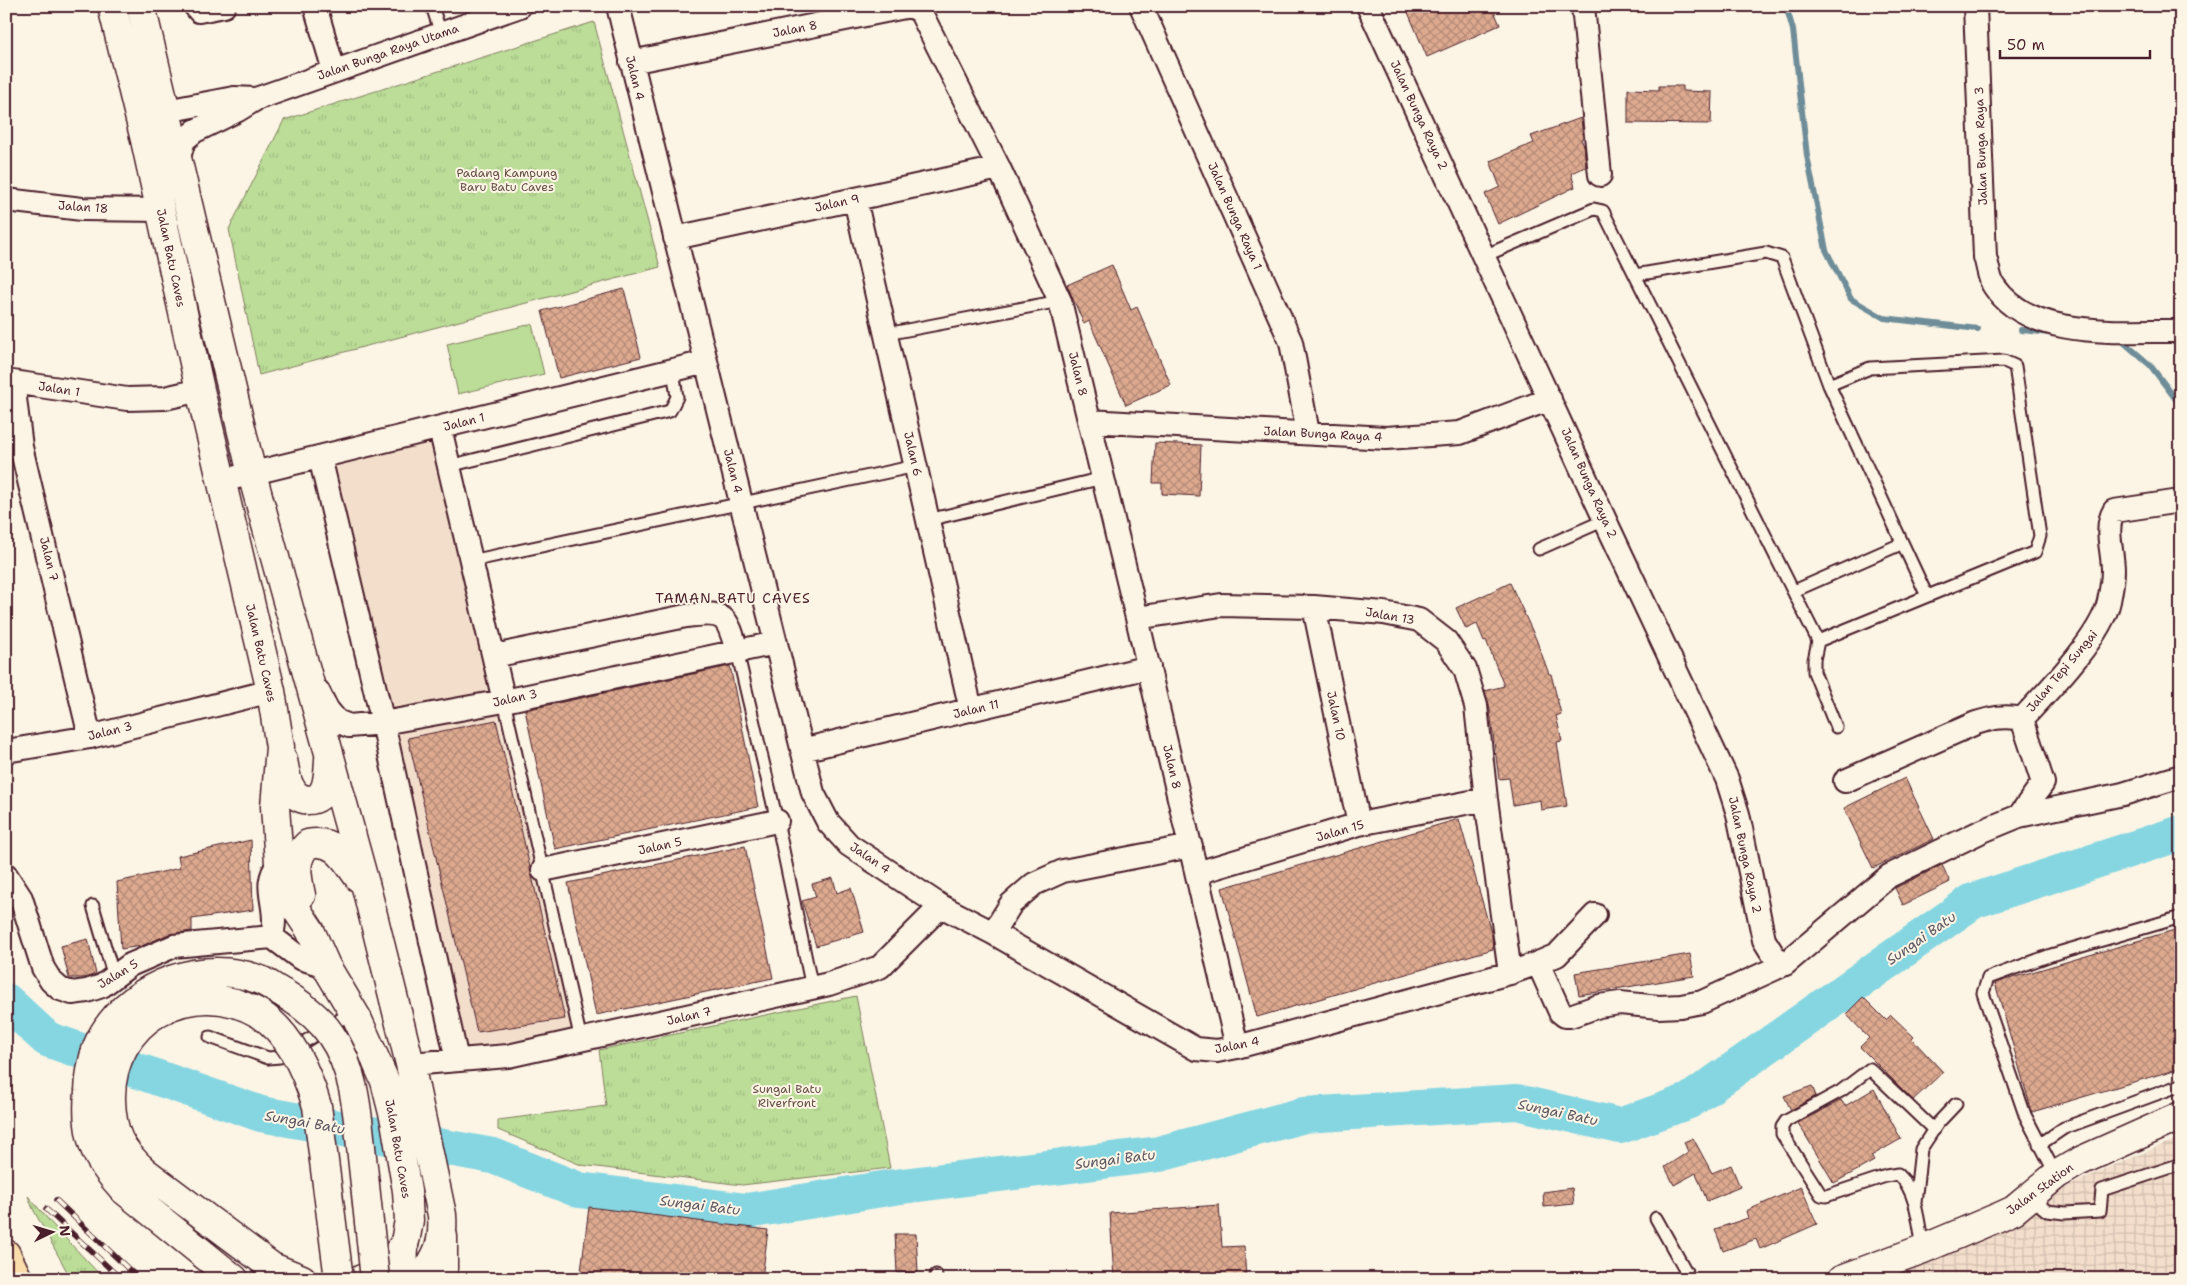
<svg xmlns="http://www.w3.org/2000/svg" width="2187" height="1285" font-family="'Shantell Sans',sans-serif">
<defs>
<pattern id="industrial-grid" width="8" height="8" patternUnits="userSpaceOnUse" patternTransform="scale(1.25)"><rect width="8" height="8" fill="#f3decc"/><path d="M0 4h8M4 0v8" fill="none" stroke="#d2beaf"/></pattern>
<pattern id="grass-tufts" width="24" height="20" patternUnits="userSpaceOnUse" patternTransform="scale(1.25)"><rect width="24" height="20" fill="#bbdd97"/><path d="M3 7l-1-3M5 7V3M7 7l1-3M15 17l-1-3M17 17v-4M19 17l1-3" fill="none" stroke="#a2bd82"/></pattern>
<pattern id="building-cross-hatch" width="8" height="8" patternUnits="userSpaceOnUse" patternTransform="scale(1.25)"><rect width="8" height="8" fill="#ddaa90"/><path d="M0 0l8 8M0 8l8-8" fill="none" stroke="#b58a76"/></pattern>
</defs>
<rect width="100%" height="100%" fill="#fcf5e5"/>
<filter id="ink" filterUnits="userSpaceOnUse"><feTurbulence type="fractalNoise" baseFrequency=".02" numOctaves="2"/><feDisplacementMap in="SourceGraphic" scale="10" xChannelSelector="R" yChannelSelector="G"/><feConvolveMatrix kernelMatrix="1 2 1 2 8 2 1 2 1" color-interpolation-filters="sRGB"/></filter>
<g filter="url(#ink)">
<path fill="#f3decc" d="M432,438L574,1031L465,1050L329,463Z"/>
<path fill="url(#industrial-grid)" d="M2181,1137V1279H1890V1272L2100,1171Z"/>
<path fill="url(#grass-tufts)" stroke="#827e61" d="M594,22L660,267L259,375L229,229L284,120Z
M856,996L890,1168L742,1185L581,1165L498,1130V1120L606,1106L599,1050Z
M28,1196L53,1225L104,1279H71L33,1209Z"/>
<path fill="#bbdd97" stroke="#827e61" d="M532,324L544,374L458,394L447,344Z"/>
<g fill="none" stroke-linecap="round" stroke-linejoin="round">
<path stroke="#6e8d99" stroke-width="6" d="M1786,6L1793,30L1807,156L1826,250L1851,299L1884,318L1978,329
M2021,330L2052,333
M2117,339H2120L2150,365L2181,406"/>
<path stroke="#86d6e2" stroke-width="36" d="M6,1001L47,1039L261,1114L493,1156L579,1190L747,1211L894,1187L1159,1154L1304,1115L1517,1102L1620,1126L1689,1101L1973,901L2181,833"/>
</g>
<path fill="url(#building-cross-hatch)" stroke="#4a1f2b" d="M1416,6H1492L1500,25L1427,57L1407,10Z
M1659,86H1683V91L1712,92L1711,124L1628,123V89L1659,90Z
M1581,118L1583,138L1581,139L1584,146L1586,167L1571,173L1575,187L1498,224L1485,194L1500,187L1490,161L1534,143L1531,136Z
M1112,265L1131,310L1137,307L1171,385L1126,405L1089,321L1084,324L1067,285Z
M624,289L641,357L559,378L542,311Z
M1155,443L1201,445L1199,496L1162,494V483H1153Z
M1510,583L1536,639L1549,674H1551L1561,714L1556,716L1562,741L1557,742L1567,806L1541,810L1540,800L1513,805L1509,778L1499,779L1489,704L1485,691L1504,686L1486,640L1484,641L1477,624L1466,629L1456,608Z
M730,666L758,807L555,849L525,710Z
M496,720L565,1019L477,1032L408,738Z
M1905,778L1934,839L1873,868L1844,808Z
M1459,819L1492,936L1493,949L1257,1017L1222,888Z
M251,840L253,910L192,919V931L169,934L142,946L121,949L117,882L180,868L178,856Z
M745,846L773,978L596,1015L568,883Z
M1942,865L1950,882L1903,905L1895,888Z
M833,878L837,893L851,888L864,932L816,946L802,901L816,897L812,884Z
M2181,928V1068L2032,1112L1995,983Z
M88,939L96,974L84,978H69L61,946Z
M1690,954L1694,976L1579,995L1575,973Z
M1863,997L1886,1020L1891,1015L1914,1037L1912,1039L1943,1072L1913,1100L1860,1047L1869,1038L1846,1014Z
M1812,1086L1816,1096L1791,1110L1784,1096Z
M1874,1089L1901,1139L1871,1156L1874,1161L1834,1183L1798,1123L1841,1100L1845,1106Z
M1693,1138L1712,1173L1731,1165L1740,1187L1707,1201L1696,1173L1674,1185L1665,1167L1688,1152L1684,1142Z
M1801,1187L1817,1224L1760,1249L1756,1239L1723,1251L1715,1229L1748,1218L1746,1211Z
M1572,1188L1574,1204L1544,1207L1543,1192Z
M1219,1205L1222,1247L1244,1246L1246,1279H1114L1110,1213Z
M589,1207L768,1230L762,1279H580Z
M895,1234H916L918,1272L897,1273Z"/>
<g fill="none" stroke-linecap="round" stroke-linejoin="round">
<g stroke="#4a1f2b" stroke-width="15">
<path id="service" d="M432,6L441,34
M1484,256L1594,209L1603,211L1818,641
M1635,275L1766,253L1782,258L1829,385L1927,596
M886,334L1060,301
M449,466L670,411L677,397L673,370
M928,520L1103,478
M1539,549L1605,520
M471,561L916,466
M1794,591L1901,544
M1818,641L2035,552L2040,536L2015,366L2004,361L1870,368L1829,385
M1818,641L1814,660V672L1836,727
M737,651L777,821L812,988
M504,701L581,1040
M93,906L114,977
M210,1037L268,1058L280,1057L354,1011
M2039,1145L2064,1128L2181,1085
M2056,1175L2025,1115L1983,993L1988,978L2051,955L2181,917
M2030,1197L2047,1211L2065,1213L2100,1211L2102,1190L2181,1164
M1915,1203L1921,1149L1938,1123L1956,1104
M1656,1218L1690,1279
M1923,1249C1919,1225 1917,1191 1898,1174L1886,1176L1826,1196L1821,1195L1782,1134V1127L1786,1121L1841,1091L1870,1069L1934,1130
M936,1275V1279"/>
</g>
<g stroke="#4a1f2b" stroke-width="26">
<path id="minor" d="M195,6L199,11L224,6
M315,6L334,71
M618,6L813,793L828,822L849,845L941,906L993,933L1196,1049L1217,1051L1237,1047L1510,973L1538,963L1557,955L1595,915
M1141,6L1291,342L1308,433
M1368,6L1605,520L1727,779L1738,814L1764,940L1774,956L1785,964
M1583,6L1600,175
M1975,6L1985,257C1988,266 1989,279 1994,286C2031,341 2123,330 2181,331
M631,62L910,6L920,11L999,168L1060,301L1137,618L1237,1047
M166,111L234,98L255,99
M178,161L184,140L195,131L238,110L256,99L520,6
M855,199L971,710
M6,200L82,209L161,210
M675,238L999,168
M6,381L127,399L165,398L200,390
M13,382L21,447L90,737
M1089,421L1386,438L1460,433L1550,399
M440,428L504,701
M320,457L383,723L457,1060
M221,481L706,362
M1314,607L1359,824
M1137,618L1221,605L1314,607L1384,613L1419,620L1446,641L1465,669L1476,706L1486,799L1510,973
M494,656L686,616C725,611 727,615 737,651
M318,691L327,709L337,721L349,726L383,723L504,701L776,643
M802,750L1149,667
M6,751L90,737L271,691
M1845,781L1976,723C1993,718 2004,715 2022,719
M2019,816L2043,783L2022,719C2047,692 2102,636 2109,601C2111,591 2113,580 2113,570C2113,551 2104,528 2114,511L2180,501
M543,870L777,821
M1197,873L1359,824L1486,799
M6,875L21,898L43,968L51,981L60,989L72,993L87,991L102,986L130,965L174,946L272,937L300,958L326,966
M993,933L1011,904L1034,884L1063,871L1191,846
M272,937C273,931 274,926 274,921C274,897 263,884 279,863
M1538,963L1560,1012L1565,1016H1570L1599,1006L1620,1003L1659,1007L1681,1006L1702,1002L1785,964L1889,876L1980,832L2019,816L2123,794L2181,776
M410,1064L508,1056L829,984L880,967L941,906"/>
</g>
<g stroke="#4a1f2b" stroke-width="31">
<path id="tertiary" d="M403,1279L404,1244
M443,1279V1237
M1842,1279L1923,1249L2001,1216L2014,1210L2056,1175L2078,1162L2181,1116"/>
</g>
<g stroke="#4a1f2b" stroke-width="31">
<path id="secondary" d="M112,6L145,140L200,390L271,691L280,747L275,807L279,863L296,909L310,930L326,966L357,1018L385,1081L395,1121L407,1191L409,1220L406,1237L404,1244L393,1260L381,1270L362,1279
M141,6L252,474L367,891L410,1064L442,1215C444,1244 438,1254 422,1279
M283,760C285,770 286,782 292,790C295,796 302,799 308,800C329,800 328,774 329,759
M301,895C297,876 293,858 308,844C335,838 345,859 359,878
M145,1172L272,1267L302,1279
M124,1190L234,1279"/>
</g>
<g stroke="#4a1f2b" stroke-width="31">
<path id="trunk" d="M6,1254L18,1279"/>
</g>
<use href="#service" stroke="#fcf5e5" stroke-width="11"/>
<use href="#minor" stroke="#fcf5e5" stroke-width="22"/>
<use href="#tertiary" stroke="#fcf5e5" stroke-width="28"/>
<use href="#secondary" stroke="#fcf5e5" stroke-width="28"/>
<use href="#trunk" stroke="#faddab" stroke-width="28"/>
<g stroke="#4a1f2b" stroke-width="5.5">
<path id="rail" d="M56,1200L139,1279
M46,1209L121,1279"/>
</g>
<use href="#rail" stroke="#fcf5e5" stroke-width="4" stroke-dasharray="11" stroke-linecap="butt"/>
<g stroke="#4a1f2b" stroke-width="31" stroke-linecap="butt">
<path id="secondary-bridge" d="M145,1172C120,1149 112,1134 111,1100C109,1020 192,973 260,1014C291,1034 307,1073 317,1106L339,1279
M124,1190C115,1180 106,1170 99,1157C88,1138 87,1113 89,1091C90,1072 94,1049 104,1033C134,983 205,958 260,980C268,983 275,989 283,993C301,1004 319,1017 331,1035C357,1072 358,1122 363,1166C367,1204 371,1241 375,1279"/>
</g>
<use href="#secondary-bridge" stroke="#fcf5e5" stroke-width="28"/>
</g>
</g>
<g text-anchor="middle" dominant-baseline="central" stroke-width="4" stroke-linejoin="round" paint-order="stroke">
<g font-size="12" fill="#4a1f2b" stroke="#fcf5e5">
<text transform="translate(795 29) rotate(-11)">Jalan 8</text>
<text transform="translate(388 52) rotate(-19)">Jalan Bunga Raya Utama</text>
<text transform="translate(635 78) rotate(76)">Jalan 4</text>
<text transform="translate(1419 115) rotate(65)">Jalan Bunga Raya 2</text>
<text transform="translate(1981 146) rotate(-92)">Jalan Bunga Raya 3</text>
<text transform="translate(837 203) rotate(-12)">Jalan 9</text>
<text transform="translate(83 207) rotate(4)">Jalan 18</text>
<text transform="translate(1235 216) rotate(66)">Jalan Bunga Raya 1</text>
<text transform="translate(171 258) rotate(78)">Jalan Batu Caves</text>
<text transform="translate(1078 374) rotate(76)">Jalan 8</text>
<text transform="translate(59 389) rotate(9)">Jalan 1</text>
<text transform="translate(464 422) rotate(-14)">Jalan 1</text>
<text transform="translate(1323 434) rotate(3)">Jalan Bunga Raya 4</text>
<text transform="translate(913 454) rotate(77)">Jalan 6</text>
<text transform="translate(733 471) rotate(76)">Jalan 4</text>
<text transform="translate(1589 483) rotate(66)">Jalan Bunga Raya 2</text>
<text transform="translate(49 559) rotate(76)">Jalan 7</text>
<text transform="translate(1390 616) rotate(10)">Jalan 13</text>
<text transform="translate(261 653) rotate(77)">Jalan Batu Caves</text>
<text transform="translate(2062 671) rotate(-50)">Jalan Tepi Sungai</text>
<text transform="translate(515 698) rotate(-12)">Jalan 3</text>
<text transform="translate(976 709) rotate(-13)">Jalan 11</text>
<text transform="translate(1336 716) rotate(78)">Jalan 10</text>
<text transform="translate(110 731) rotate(-14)">Jalan 3</text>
<text transform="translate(1172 767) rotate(77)">Jalan 8</text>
<text transform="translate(1340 831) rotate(-16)">Jalan 15</text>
<text transform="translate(660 846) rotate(-12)">Jalan 5</text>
<text transform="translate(1745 855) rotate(78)">Jalan Bunga Raya 2</text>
<text transform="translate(870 858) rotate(34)">Jalan 4</text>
<text transform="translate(118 974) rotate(-31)">Jalan 5</text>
<text transform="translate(689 1016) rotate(-13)">Jalan 7</text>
<text transform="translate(1237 1045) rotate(-11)">Jalan 4</text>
<text transform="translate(398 1149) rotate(80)">Jalan Batu Caves</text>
<text transform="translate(2040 1189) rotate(-36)">Jalan Station</text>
</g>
<g font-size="12" fill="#664e46" stroke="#fcf5e5">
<text x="507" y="173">Padang Kampung<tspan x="507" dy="14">Baru Batu Caves</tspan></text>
<text x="787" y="1089">Sungai Batu<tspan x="787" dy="14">Riverfront</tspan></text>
</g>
<g font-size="14" letter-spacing="1" fill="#4a1f2b" stroke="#fcf5e5">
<text x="733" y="598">TAMAN BATU CAVES</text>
</g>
<g font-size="14" font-style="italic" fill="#5c5662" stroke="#fcf5e5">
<text transform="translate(1921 938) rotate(-35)">Sungai Batu</text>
<text transform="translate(1558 1112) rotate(12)">Sungai Batu</text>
<text transform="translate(305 1122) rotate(10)">Sungai Batu</text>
<text transform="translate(1115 1159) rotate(-7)">Sungai Batu</text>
<text transform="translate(700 1205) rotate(7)">Sungai Batu</text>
</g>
</g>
<rect width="2187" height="1285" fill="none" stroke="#fcf5e5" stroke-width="25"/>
<rect x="12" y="12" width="2162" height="1260" fill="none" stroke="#4a1f2b" stroke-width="2" filter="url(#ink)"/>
<g transform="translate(52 1232) rotate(85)" stroke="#fcf5e5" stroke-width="4" paint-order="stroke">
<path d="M0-4L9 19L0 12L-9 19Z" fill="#4a1f2b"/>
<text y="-8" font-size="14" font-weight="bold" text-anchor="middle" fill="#4a1f2b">N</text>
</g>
<path d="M2000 50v8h150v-8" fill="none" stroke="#4a1f2b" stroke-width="2.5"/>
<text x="2007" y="50" font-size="15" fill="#4a1f2b" stroke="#fcf5e5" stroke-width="4" paint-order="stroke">50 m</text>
</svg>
